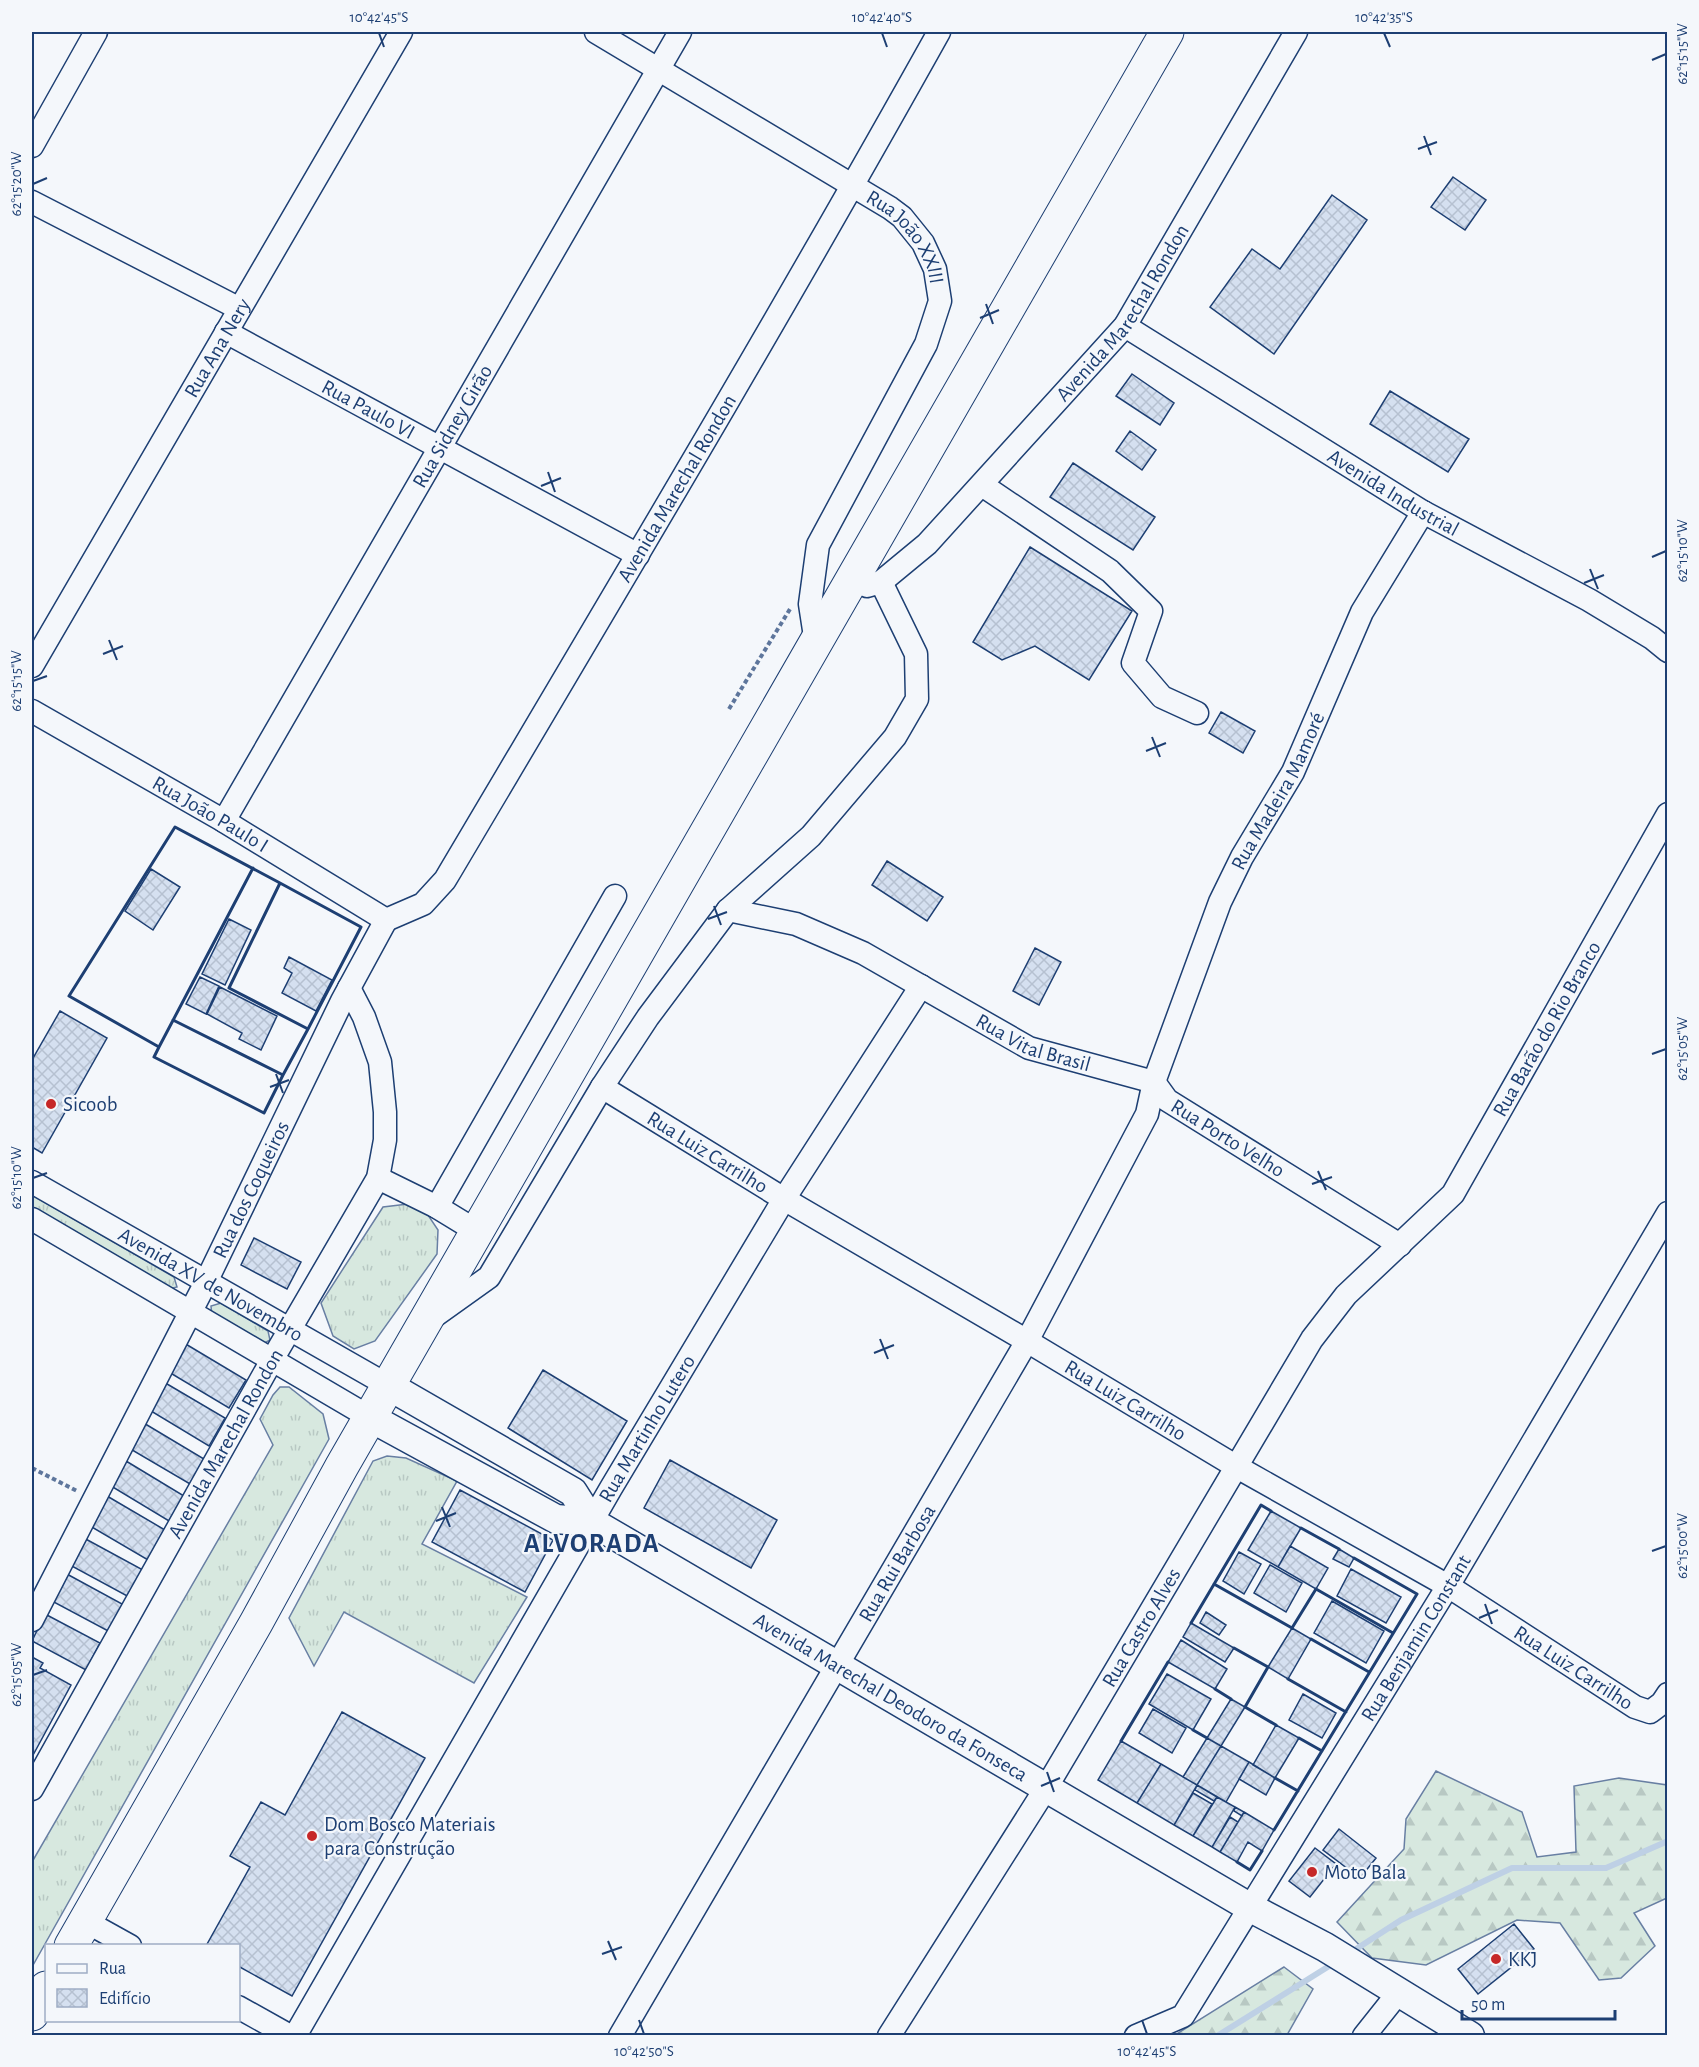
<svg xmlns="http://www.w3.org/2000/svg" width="1699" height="2067" font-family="'Alegreya Sans',sans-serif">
<defs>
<pattern id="grass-tufts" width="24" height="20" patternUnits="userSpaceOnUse" patternTransform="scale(1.5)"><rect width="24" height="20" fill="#d7e8df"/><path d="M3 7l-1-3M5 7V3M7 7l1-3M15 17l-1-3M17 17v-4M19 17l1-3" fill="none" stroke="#b8c8c3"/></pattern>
<pattern id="forest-firs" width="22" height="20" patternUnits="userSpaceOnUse" patternTransform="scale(1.5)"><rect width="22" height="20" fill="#d7e8df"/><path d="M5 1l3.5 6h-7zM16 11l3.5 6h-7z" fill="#b8c8c3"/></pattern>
<pattern id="building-cross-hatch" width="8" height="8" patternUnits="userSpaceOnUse" patternTransform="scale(1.5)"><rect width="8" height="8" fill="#d5e0f0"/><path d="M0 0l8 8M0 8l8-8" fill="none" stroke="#b6c1d1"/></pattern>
</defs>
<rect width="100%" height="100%" fill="#f4f7fb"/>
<path fill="url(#grass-tufts)" stroke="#687fa3" stroke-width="1.5" d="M32,1195L174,1277L177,1287L169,1289L32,1209Z
M408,1204L428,1215L438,1230L437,1254L375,1341L354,1349L333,1336L321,1303L383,1207Z
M221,1303L268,1331L270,1340L261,1345L212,1317L211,1306Z
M280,1387H289L323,1414L329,1439L32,1967V1862L273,1445L260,1419L273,1395Z
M387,1456L406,1458L457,1481L422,1544L527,1597L474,1683L344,1612L314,1666L289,1618L373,1461Z"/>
<path fill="url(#forest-firs)" stroke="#687fa3" stroke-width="1.5" d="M1436,1771L1522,1812L1537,1857L1576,1852L1574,1786L1619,1778L1667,1785V1898L1634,1913L1655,1946L1621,1978L1599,1980L1560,1923L1517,1920L1426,1965L1372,1958L1337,1922L1404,1849L1406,1819Z
M1284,1967L1313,1989L1287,2035H1175Z"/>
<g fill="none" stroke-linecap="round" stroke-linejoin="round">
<path stroke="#bed0e5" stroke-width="6" d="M1350,1953L1401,1920L1512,1868H1606L1668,1841
M1217,2036L1334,1963"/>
</g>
<path fill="url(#building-cross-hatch)" stroke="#1d3f73" stroke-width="1.5" d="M1453,177L1486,200L1465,230L1431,207Z
M1332,195L1367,220L1274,354L1210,307L1252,249L1280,269Z
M1132,374L1174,403L1160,425L1116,396Z
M1390,391L1469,439L1448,472L1370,424Z
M1130,431L1156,450L1142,470L1116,451Z
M1073,463L1155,517L1133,550L1050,497Z
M1030,547L1132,611L1089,680L1035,646L1002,660L973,642Z
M1221,712L1255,731L1243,753L1209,733Z
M887,861L943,897L927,921L872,885Z
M151,869L180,887L153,930L125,911Z
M229,919L251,930L225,985L202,974Z
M1035,948L1061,962L1039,1005L1013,991Z
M289,957L332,980L316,1011L282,993L292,973L284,968Z
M200,977L219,986L206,1014L186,1004Z
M220,987L277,1016L261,1050L239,1039L242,1033L207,1014Z
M60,1011L107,1038L42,1153L32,1147V1060Z
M254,1238L301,1262L287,1289L241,1265Z
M184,1343L246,1380L229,1408L167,1371Z
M543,1370L627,1421L592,1480L508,1428Z
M162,1381L225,1418L209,1446L146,1408Z
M142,1422L204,1459L190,1484L127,1447Z
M670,1460L777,1520L751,1568L644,1508Z
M126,1461L184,1496L169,1521L111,1486Z
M460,1490L553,1540L525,1592L432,1542Z
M107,1496L165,1530L148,1560L90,1526Z
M1271,1511L1301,1528L1278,1567L1248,1550Z
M82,1537L143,1570L129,1597L68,1564Z
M1290,1546L1328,1568L1316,1589L1278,1567Z
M1339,1549L1354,1558L1349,1567L1333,1559Z
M1239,1552L1261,1564L1244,1594L1223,1581Z
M1270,1565L1302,1583L1286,1612L1254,1593Z
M1351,1569L1401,1597L1386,1623L1337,1596Z
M65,1573L124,1605L110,1632L50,1600Z
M1332,1601L1384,1631L1366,1663L1314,1633Z
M1206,1612L1226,1625L1219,1635L1200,1623Z
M45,1614L100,1643L86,1670L32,1641Z
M1191,1623L1234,1648L1225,1662L1183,1637Z
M1292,1628L1311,1639L1288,1679L1268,1667Z
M1181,1640L1227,1669L1215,1689L1168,1662Z
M32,1657L43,1663L40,1668L71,1685L32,1757Z
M1167,1674L1211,1699L1193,1730L1149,1704Z
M1303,1694L1336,1713L1322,1738L1289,1720Z
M1231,1699L1245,1707L1221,1746L1207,1738Z
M1153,1709L1186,1728L1172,1753L1139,1733Z
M342,1712L425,1758L292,1996L238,1966V1946H206L250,1867L230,1856L261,1802L285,1815Z
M1276,1725L1299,1738L1275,1778L1253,1765Z
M1207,1738L1221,1746L1197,1785L1183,1777Z
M1121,1741L1161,1764L1137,1803L1098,1780Z
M1221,1746L1249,1762L1226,1802L1197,1785Z
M1249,1762L1275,1778L1266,1795L1239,1779Z
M1161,1764L1197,1785L1174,1825L1137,1803Z
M1197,1785L1217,1797L1214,1801L1195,1790Z
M1193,1793L1212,1804L1193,1836L1174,1825Z
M1217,1797L1235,1807L1212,1847L1193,1836Z
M1235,1807L1244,1812L1242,1816L1234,1811Z
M1244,1812L1274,1830L1262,1851L1248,1842L1237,1862L1220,1852Z
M1230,1817L1238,1822L1220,1852L1212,1847Z
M1339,1829L1376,1858L1360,1878L1323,1850Z
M1315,1848L1336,1864L1310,1897L1289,1881Z
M1514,1924L1534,1949L1478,1994L1458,1969Z"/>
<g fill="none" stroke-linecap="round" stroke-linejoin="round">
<g stroke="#1d3f73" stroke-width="25">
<g id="minor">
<path id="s1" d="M596,32L890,208L902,217L923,243L935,269L940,301L926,344L818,545L810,604L816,643"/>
<path d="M32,146L96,32"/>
<path d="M32,202L238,308"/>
<path id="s2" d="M1125,326L1423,512L1589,600L1652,638L1668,651"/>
<path id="s3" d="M226,332L638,555"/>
<path d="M982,485L1110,571L1151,611L1133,663L1162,697L1197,713"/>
<path id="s4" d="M867,586L881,582L927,544L1125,326L1296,32"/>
<path id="s5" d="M32,666L401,32"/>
<path id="s6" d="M32,711L224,821L386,920"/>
<path id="s7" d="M224,821L680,32"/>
<path id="s8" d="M728,910L796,924L863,953L1029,1048L1154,1082"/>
<path id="s9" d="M386,920L423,904L445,880C612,598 780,317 939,32"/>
<path id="s10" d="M1154,1082L1167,1100L1400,1245"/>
<path id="s11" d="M602,1087L784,1199L1027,1341L1237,1467L1448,1586L1635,1707L1650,1712L1662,1703L1668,1694"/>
<path d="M378,1178L437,1207L478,1232"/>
<path id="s12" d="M32,1182L389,1386"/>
<path d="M437,1207L615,896"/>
<path d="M32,1219L371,1418"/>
<path d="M433,1317L489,1277L602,1087L648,1017L728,910L811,836L895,737L917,699L916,654L881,582"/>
<path id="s13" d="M32,1620L206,1282L342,1001L386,920"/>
<path id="s14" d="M32,1789L272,1360L378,1178L385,1140V1112L380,1062L364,1017L349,988"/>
<path d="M85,1921L130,1946"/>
<path d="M238,2007L290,2036"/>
<path id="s15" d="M295,2036L611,1488L784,1199L921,986"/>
<path id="s16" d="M620,2036L1027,1341L1147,1114L1154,1082L1220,902L1242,857L1293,772L1362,612L1423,512"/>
<path id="s17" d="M889,2036L1046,1788L1312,1339L1346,1295L1453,1194L1668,814"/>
<path id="s18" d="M1136,2036L1183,2016L1448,1586L1668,1213"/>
<path d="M1364,2036L1399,1992"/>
</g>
</g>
<g stroke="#1d3f73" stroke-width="31">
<g id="major">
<path id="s19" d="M389,1386L573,1492L592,1522L1251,1908L1325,1947L1470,2036"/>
<path d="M371,1418L556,1519L592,1522"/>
</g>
</g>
<g stroke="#1d3f73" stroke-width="35">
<path id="highway" d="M71,1946L256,1623L342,1466L1167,32
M32,2014L46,1988"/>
</g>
<path stroke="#5e769c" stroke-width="4" stroke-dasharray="4.5 3" stroke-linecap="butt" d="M729,709L790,609
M32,1468L77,1491"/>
<use href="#minor" stroke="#f4f7fb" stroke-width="22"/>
<use href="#major" stroke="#f4f7fb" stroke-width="28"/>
<use href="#highway" stroke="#f4f7fb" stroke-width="33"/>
<path stroke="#1d3f73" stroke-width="3" d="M253,868L159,1047L69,996L175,827L280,883
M280,883L361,927L308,1029L229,988Z
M173,1020L283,1075L308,1029
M159,1047L154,1057L264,1113L283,1075
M1301,1528L1339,1549
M1214,1584L1292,1628L1316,1589L1393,1633
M1191,1623L1261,1505L1271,1511
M1311,1639L1369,1672
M1234,1648L1268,1667L1245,1707L1276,1725
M1288,1679L1346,1712
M1215,1689L1231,1699
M1193,1730L1207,1738
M1299,1738L1322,1751
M1121,1741L1168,1662
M1275,1778L1298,1791
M1274,1830L1417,1594L1354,1558
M1237,1862L1250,1870L1262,1851"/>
</g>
<path fill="none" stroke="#1d3f73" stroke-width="2" d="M379,33L384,47M882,33L887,47M1384,33L1390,47M1652,60L1666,54M1424,136L1431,155M1418,149L1437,142M33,184L47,178M986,304L993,324M980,318L999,310M548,472L555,492M541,486L561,478M1652,557L1666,551M1590,569L1598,589M1584,583L1604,575M109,640L117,660M103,654L123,646M33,681L47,676M1152,737L1160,757M1146,751L1166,743M714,906L721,925M708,919L727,912M1652,1054L1666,1049M276,1074L283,1093M270,1087L289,1080M1318,1171L1326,1190M33,1178L47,1173M1312,1184L1332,1177M880,1339L888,1359M874,1353L894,1345M442,1507L450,1527M436,1521L456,1513M1652,1551L1666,1546M1485,1604L1492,1624M1479,1618L1498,1610M33,1675L47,1670M1047,1772L1054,1792M1041,1786L1060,1778M608,1941L616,1960M602,1954L622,1947M639,2020L644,2034M1142,2020L1147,2034"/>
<g fill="#c62828" stroke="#f4f7fb" stroke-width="2">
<circle cx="51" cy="1104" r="6"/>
<circle cx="312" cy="1836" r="6"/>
<circle cx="1312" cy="1872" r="6"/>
<circle cx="1496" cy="1959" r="6"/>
</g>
<g text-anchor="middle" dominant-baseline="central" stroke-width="4.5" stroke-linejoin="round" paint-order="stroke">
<g font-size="21" fill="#1d3f73" stroke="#f4f7fb">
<text stroke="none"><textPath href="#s1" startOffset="376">Rua João XXIII</textPath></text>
<text stroke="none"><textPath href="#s4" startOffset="378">Avenida Marechal Rondon</textPath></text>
<text stroke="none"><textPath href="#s5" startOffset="368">Rua Ana Nery</textPath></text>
<text stroke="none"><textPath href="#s3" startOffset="162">Rua Paulo VI</textPath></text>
<text stroke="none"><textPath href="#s7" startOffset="456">Rua Sidney Girão</textPath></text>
<text stroke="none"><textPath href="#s9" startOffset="528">Avenida Marechal Rondon</textPath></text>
<text stroke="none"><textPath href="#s2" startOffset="316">Avenida Industrial</textPath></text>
<text stroke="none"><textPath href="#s16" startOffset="1412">Rua Madeira Mamoré</textPath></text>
<text stroke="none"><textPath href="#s6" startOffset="206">Rua João Paulo I</textPath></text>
<text stroke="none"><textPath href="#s17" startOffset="1208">Rua Barão do Rio Branco</textPath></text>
<text stroke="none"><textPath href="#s8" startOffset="336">Rua Vital Brasil</textPath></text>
<text stroke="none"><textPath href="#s10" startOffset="94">Rua Porto Velho</textPath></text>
<text stroke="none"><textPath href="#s11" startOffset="124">Rua Luiz Carrilho</textPath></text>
<text stroke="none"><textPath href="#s13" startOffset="483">Rua dos Coqueiros</textPath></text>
<text stroke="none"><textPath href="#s12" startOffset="206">Avenida XV de Novembro</textPath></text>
<text stroke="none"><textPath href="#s11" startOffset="610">Rua Luiz Carrilho</textPath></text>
<text stroke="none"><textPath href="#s15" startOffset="702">Rua Martinho Lutero</textPath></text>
<text stroke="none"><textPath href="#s14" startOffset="396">Avenida Marechal Rondon</textPath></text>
<text stroke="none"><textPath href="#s16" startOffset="548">Rua Rui Barbosa</textPath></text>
<text stroke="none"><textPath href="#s17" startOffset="480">Rua Castro Alves</textPath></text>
<text stroke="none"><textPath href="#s18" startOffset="495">Rua Benjamin Constant</textPath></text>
<text stroke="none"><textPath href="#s11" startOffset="1132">Rua Luiz Carrilho</textPath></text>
<text stroke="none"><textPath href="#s19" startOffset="594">Avenida Marechal Deodoro da Fonseca</textPath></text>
</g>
<g font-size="21" fill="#1d3f73" stroke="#f4f7fb" text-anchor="start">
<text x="63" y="1104">Sicoob</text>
<text x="324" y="1824">Dom Bosco Materiais<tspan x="324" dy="24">para Construção</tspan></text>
<text x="1324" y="1872">Moto Bala</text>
<text x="1508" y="1959">KKJ</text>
</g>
<g font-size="27" font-weight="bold" letter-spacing="1.5" fill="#1d3f73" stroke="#f4f7fb">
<text x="592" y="1543">ALVORADA</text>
</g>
</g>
<rect width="1699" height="2067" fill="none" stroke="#f4f7fb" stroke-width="66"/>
<rect x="45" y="1944" width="195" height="78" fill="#f4f7fb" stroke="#9eadc5" stroke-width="1.5"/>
<rect x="57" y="1964" width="30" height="9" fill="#f4f7fb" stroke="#9eadc5" stroke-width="1.5"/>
<text x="99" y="1974" font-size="18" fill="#1d3f73">Rua</text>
<rect x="57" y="1989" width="30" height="18" fill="url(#building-cross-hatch)" stroke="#9eadc5" stroke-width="1.5"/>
<text x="99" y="2004" font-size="18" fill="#1d3f73">Edifício</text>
<path d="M1462 2010v9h153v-9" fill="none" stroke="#1d3f73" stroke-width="3"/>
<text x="1471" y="2010" font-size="18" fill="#1d3f73" stroke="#f4f7fb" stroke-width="4.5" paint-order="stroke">50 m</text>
<rect x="33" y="33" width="1633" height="2001" fill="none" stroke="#1d3f73" stroke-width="2"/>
<g font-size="15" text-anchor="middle" fill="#1d3f73">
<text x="379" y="22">10°42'45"S</text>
<text x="882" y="22">10°42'40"S</text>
<text x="1384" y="22">10°42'35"S</text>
<text transform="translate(1682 54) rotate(-90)" y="5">62°15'15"W</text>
<text transform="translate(16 184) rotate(-90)" y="5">62°15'20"W</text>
<text transform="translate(1682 551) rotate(-90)" y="5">62°15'10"W</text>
<text transform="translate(16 681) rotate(-90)" y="5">62°15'15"W</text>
<text transform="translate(1682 1049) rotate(-90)" y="5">62°15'05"W</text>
<text transform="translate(16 1178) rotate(-90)" y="5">62°15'10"W</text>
<text transform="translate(1682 1546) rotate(-90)" y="5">62°15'00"W</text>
<text transform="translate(16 1675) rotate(-90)" y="5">62°15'05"W</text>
<text x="644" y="2056">10°42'50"S</text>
<text x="1147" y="2056">10°42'45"S</text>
</g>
</svg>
